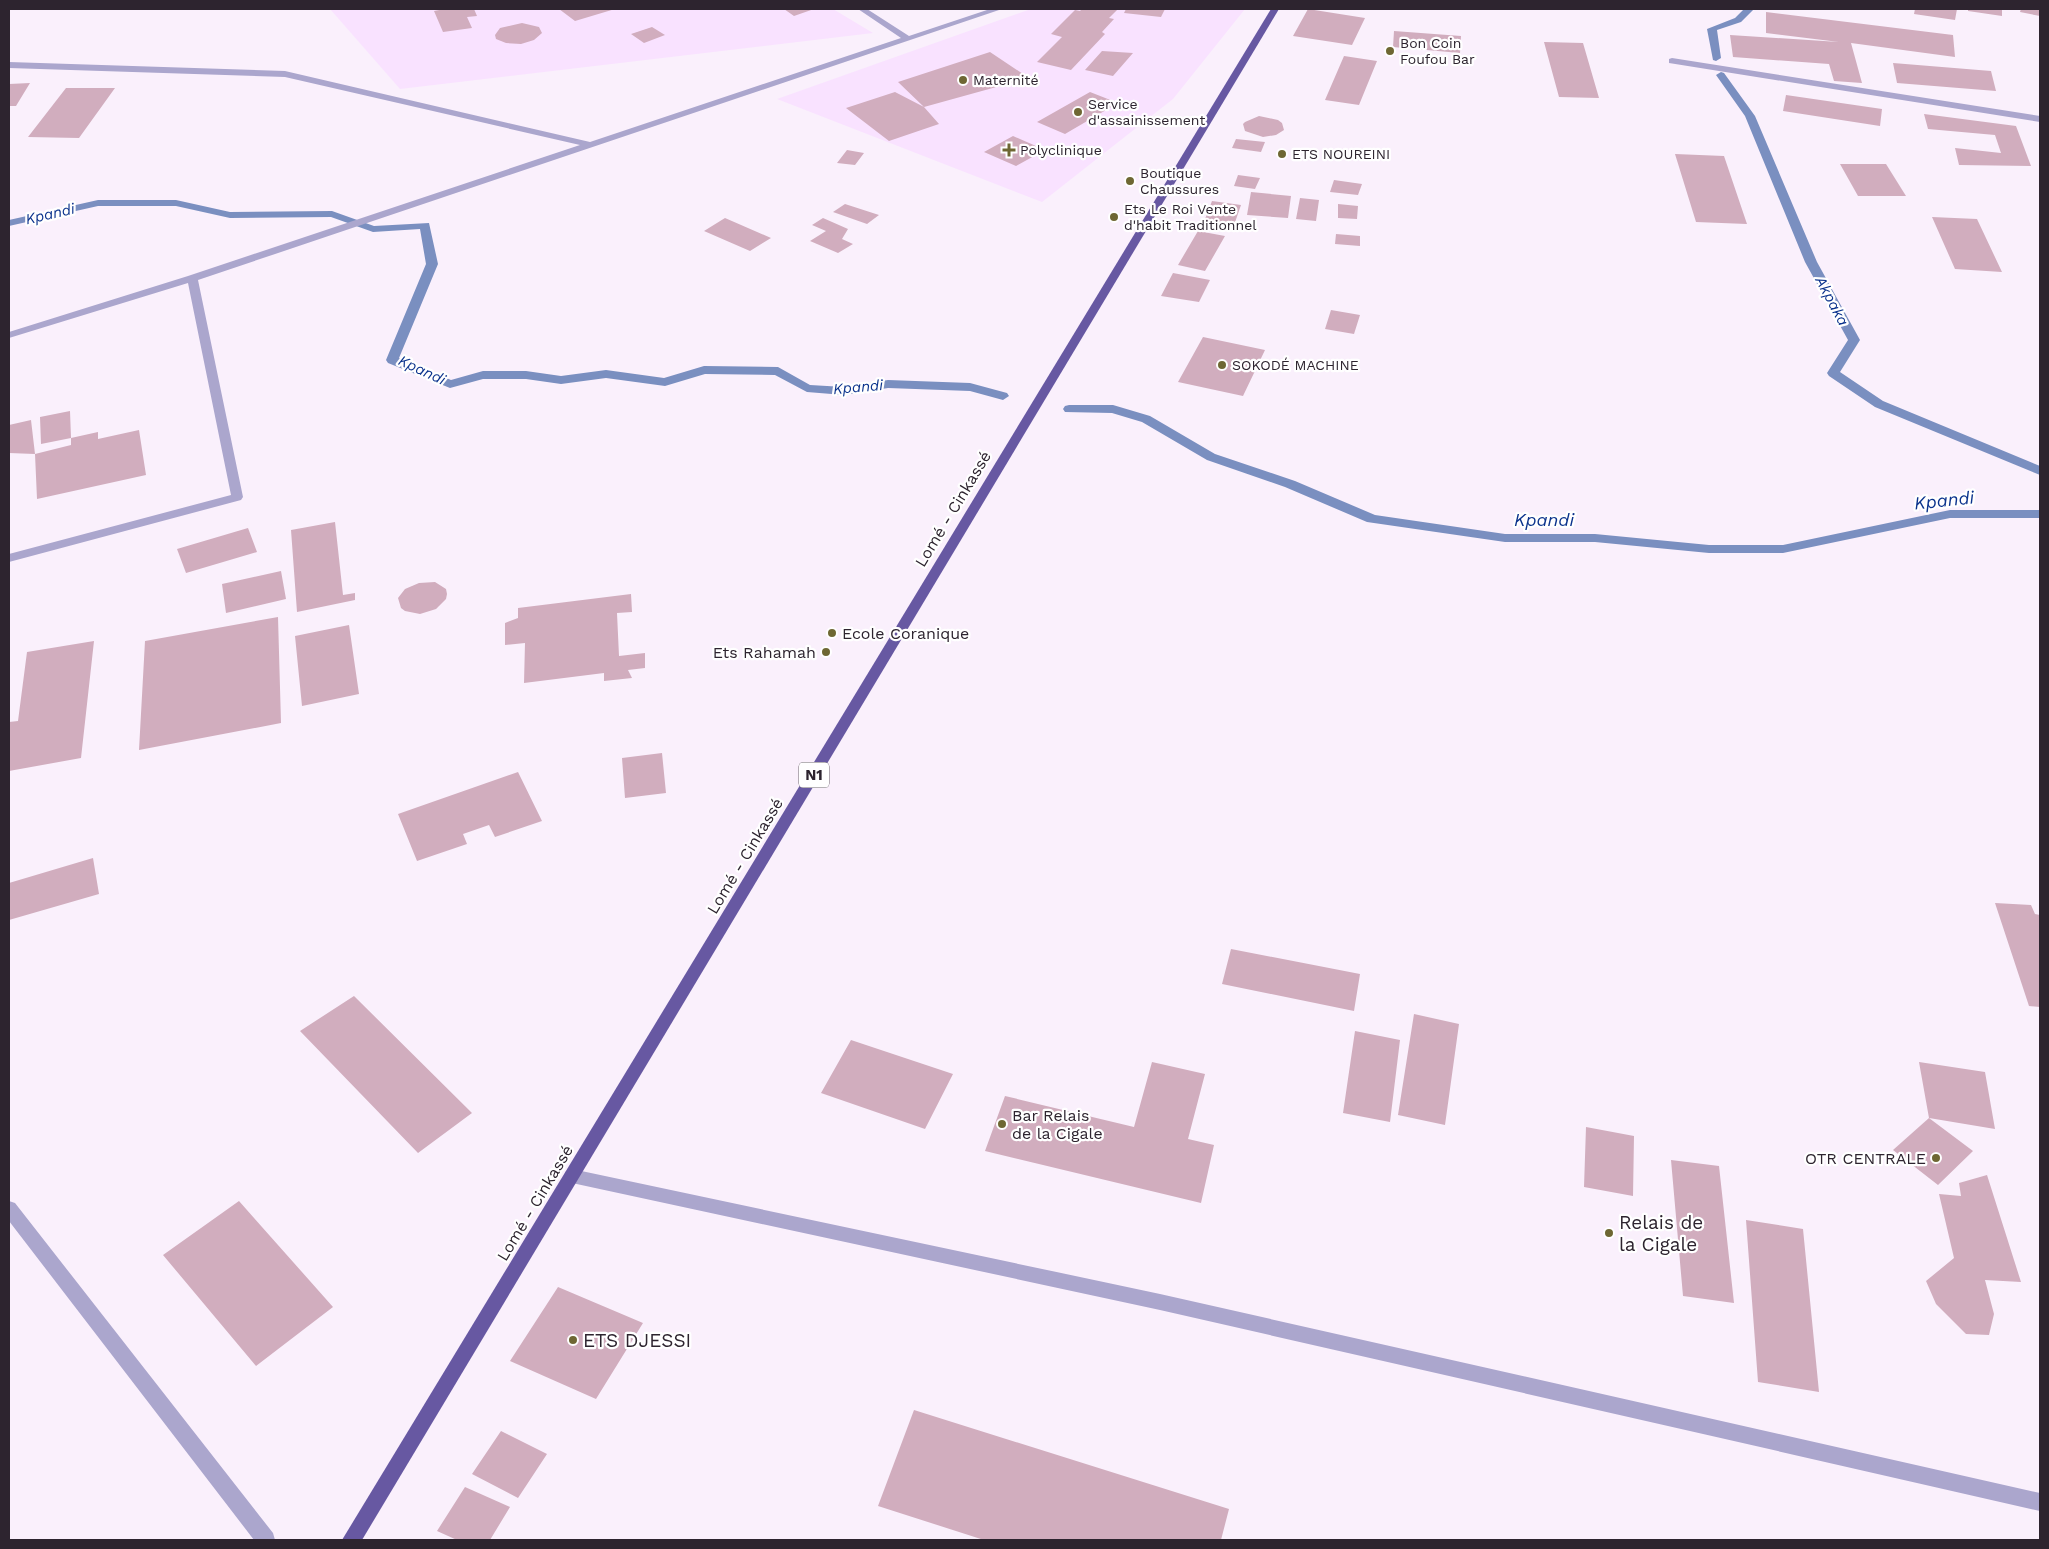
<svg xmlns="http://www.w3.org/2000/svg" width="2049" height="1549" font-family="'Work Sans',sans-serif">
<rect width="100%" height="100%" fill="#faf0fc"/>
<path fill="#f9e2ff" d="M330,9H833L873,33L400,89Z
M1031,9H1245L1173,99L1042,202L777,99Z"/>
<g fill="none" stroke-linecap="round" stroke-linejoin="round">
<path fill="#7a8fc0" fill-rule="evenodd" d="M1744,9H1754L1741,22L1717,30L1721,58L1716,61L1713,60L1707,29L1735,18Z
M1721,72L1724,73L1755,116L1817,262L1860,340L1840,372L1883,401L2040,466V475L1875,407L1829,376L1827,373L1848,340L1805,262L1745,116L1716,75Z
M98,200H176L230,212L332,211L374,226L429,223L438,264L399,358L451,380L483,371H526L561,376L606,370L664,378L704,366L778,367L810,385L844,387L888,380L970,383L1007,393L1009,396L1003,400L970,391L888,388L844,395L807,392L775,375L705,374L665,386L606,378L561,384L526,379H483L450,388L388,363L386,360L426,264L420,229L373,232L331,217L230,218L176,206H98L9,226V220Z
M1069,405H1113L1150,416L1215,454L1295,481L1375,515L1505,534H1595L1709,545H1783L1950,510H2040V518H1950L1783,553H1709L1595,542H1505L1367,522L1285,487L1207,460L1142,422L1112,413L1065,412L1063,409L1065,406Z"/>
</g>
<path fill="#d1adbe" d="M445,9H474L477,16L467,17L472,28L443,32L434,11Z
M559,9H615L575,21Z
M784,9H814L794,16Z
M1082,9H1118L1109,18L1114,19L1102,32L1105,34L1071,70L1037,62L1062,37L1051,34L1075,10L1080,11Z
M1126,9H1165L1161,17L1124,13Z
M1308,9L1365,18L1352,45L1293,36Z
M1915,9H1957L1955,20L1914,14Z
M1968,9H2002V16L1968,11Z
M2021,9H2040V16L2020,12Z
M1766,12L1953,35L1955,57L1851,43L1862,83L1834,81L1829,64L1733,57L1730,35L1839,42L1766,33Z
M522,23L539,27L542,33L534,40L521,44L506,43L496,39L495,35L500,28Z
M652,27L665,35L644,43L631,34Z
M1394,31L1461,36L1460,53L1393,47Z
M1544,42L1583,43L1599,98L1559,97Z
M1102,51L1133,53L1113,76L1085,70Z
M990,52L1029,78L924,107L898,82Z
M1344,56L1377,61L1359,105L1325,100Z
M1893,63L1991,71L1996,91L1897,83Z
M30,83L16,106H9V84Z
M66,88H115L79,138L28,137Z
M895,92L924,107L939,124L889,141L846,108Z
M1090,92L1118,103L1065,134L1037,122Z
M1786,95L1882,109L1880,126L1783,111Z
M1924,114L2016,126L2031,166L1959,165L1955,148L2001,153L1995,135L1928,129Z
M1259,116L1278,120L1282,123L1284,130L1276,135L1263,137L1245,131L1243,124L1245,122Z
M1013,136L1045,150L1016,166L984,152Z
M1236,139L1265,142L1261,152L1232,148Z
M847,150L864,153L855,165L837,163Z
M1675,154L1724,156L1747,224L1696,222Z
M1840,164H1886L1906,196H1858Z
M1238,175L1260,178L1255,189L1234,186Z
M1334,180L1362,184L1358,195L1330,192Z
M1251,192L1291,196L1288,218L1247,215Z
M1300,198L1319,200L1316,221L1296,219Z
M1212,201L1241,205L1232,231L1202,227Z
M845,204L879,215L867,224L833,212Z
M1338,204L1358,206L1357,219L1338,218Z
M1932,217L1977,219L2002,272L1955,269Z
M725,218L771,238L750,251L704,231Z
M823,218L848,229L842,239L853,244L838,253L810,241L826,231L812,225Z
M1198,231L1225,236L1205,271L1178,265Z
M1336,234L1360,236V246L1335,244Z
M1173,273L1210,280L1199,302L1161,296Z
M1331,310L1360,315L1354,334L1325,329Z
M1203,337L1265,350L1243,396L1178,382Z
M70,411L71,438L41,444L40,417Z
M31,420L35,454L9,453V425Z
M139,430L146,475L37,499L35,454L71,445V438L98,432V439Z
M335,522L343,595L355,593V600L297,612L291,530Z
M248,528L257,552L186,573L177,549Z
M281,571L286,599L226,613L222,584Z
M435,582L446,589L447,594L446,599L436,609L420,614L405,611L401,608L398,598L405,589L419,583Z
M631,594L632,612L617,613L619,656L645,653V668L628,670L632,678L604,681V673L524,683L525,643L505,645V623L518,618V608Z
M278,617L281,723L139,750L145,641Z
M349,625L359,694L302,706L295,636Z
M94,641L81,758L9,771V722L18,721L27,652Z
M662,753L666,793L625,798L622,758Z
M518,772L542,821L495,837L489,825L463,834L467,844L417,861L398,814Z
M93,858L99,894L9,920V883Z
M1995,903L2031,905L2035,914L2040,915V1007L2029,1006Z
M1231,949L1360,974L1354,1011L1222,984Z
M354,996L472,1113L418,1153L300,1031Z
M1414,1014L1459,1024L1445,1125L1398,1115Z
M1355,1031L1400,1040L1390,1122L1343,1113Z
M851,1040L953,1074L925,1129L821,1093Z
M1152,1062L1205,1074L1188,1139L1214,1145L1201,1203L985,1151L1005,1096L1134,1127Z
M1919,1062L1985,1072L1995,1129L1929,1118Z
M1929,1118L1973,1151L1938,1185L1893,1150Z
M1586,1127L1634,1136L1633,1196L1584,1187Z
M1671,1160L1719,1166L1734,1303L1683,1296Z
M1987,1175L2021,1282L1985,1280L1994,1314L1989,1335L1966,1334L1936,1304L1926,1281L1954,1258L1939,1194L1961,1196L1959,1183Z
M239,1201L333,1307L256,1366L163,1255Z
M1746,1220L1803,1229L1819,1392L1758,1382Z
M558,1287L643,1323L596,1399L510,1361Z
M914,1410L1229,1509L1221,1540H984L878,1506Z
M501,1431L547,1454L518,1498L472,1474Z
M465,1487L510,1507L490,1540H457L437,1531Z"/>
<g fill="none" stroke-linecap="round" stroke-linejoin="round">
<path fill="#aba6cd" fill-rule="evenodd" d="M858,9H867L909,36L990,9H1002L198,280L243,497L241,500L9,562V554L231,495L188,283L9,338V332L188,276L580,145L285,77L9,68V62L285,71L590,142L901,38Z
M1672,58L2040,116V122L1669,63V59Z
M572,1169L1160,1294L2040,1493V1511L1160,1310L572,1183L566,1181L564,1176L566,1171Z
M9,1201L15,1203L273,1533L275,1540H254L9,1221Z"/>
<path fill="#6758a2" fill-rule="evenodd" d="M1271,9H1279L362,1540H342Z"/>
</g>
<g fill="#6e6733" stroke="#fff" stroke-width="2">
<circle cx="1390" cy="51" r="5"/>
<circle cx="963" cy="80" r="5"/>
<circle cx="1078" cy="112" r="5"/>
<path d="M1006.5 142.5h5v5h5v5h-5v5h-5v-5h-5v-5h5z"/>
<circle cx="1282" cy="154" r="5"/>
<circle cx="1130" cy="181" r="5"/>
<circle cx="1114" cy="217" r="5"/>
<circle cx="1222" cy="365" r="5"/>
<circle cx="832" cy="633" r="5"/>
<circle cx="826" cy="652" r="5"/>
<circle cx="1002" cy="1124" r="5"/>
<circle cx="1936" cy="1158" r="5"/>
<circle cx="1609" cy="1233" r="5"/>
<circle cx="573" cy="1340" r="5"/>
</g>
<g text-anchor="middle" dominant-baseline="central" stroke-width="4.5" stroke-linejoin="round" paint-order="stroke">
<g font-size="14" fill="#2d242f" stroke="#fff" text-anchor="start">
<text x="1400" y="43">Bon Coin<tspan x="1400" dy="16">Foufou Bar</tspan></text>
<text x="973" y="80">Maternité</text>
<text x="1088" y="104">Service<tspan x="1088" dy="16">d'assainissement</tspan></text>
<text x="1020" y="150">Polyclinique</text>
<text x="1292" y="154">ETS NOUREINI</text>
<text x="1140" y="173">Boutique<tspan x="1140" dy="16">Chaussures</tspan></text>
<text x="1124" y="209">Ets Le Roi Vente<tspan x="1124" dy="16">d'habit Traditionnel</tspan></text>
<text x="1232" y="365">SOKODÉ MACHINE</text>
</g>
<g font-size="15" font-style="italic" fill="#0a328c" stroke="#fff">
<text transform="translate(50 214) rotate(-13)">Kpandi</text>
<text transform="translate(1832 301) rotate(62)">Akpaka</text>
<text transform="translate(422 370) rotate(25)">Kpandi</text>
<text transform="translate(858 387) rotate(-5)">Kpandi</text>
</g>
<rect fill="#fff" stroke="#6c666d" stroke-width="1" x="799" y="762.5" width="30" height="25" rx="4"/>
<g font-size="15" font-weight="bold" fill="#2d242f">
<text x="814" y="775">N1</text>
</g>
<g font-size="16" fill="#2d242f" stroke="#fff">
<text transform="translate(953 509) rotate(-59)">Lomé - Cinkassé</text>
<text transform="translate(745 856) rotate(-59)">Lomé - Cinkassé</text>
<text transform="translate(535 1203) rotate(-59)">Lomé - Cinkassé</text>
</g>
<g font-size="16" fill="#2d242f" stroke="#fff" text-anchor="start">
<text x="842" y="633">Ecole Coranique</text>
<text x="816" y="652" text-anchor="end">Ets Rahamah</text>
<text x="1012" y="1115">Bar Relais<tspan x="1012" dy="18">de la Cigale</tspan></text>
<text x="1926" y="1158" text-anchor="end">OTR CENTRALE</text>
</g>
<g font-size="18" font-style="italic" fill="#0a328c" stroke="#fff">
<text transform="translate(1944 500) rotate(-6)">Kpandi</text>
<text x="1544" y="519">Kpandi</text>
</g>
<g font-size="19" fill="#2d242f" stroke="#fff" text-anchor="start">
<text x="1619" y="1222">Relais de<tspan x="1619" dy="22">la Cigale</tspan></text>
<text x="583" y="1340">ETS DJESSI</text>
</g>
</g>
<rect width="2049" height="1549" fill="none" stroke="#2d242f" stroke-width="20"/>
</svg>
